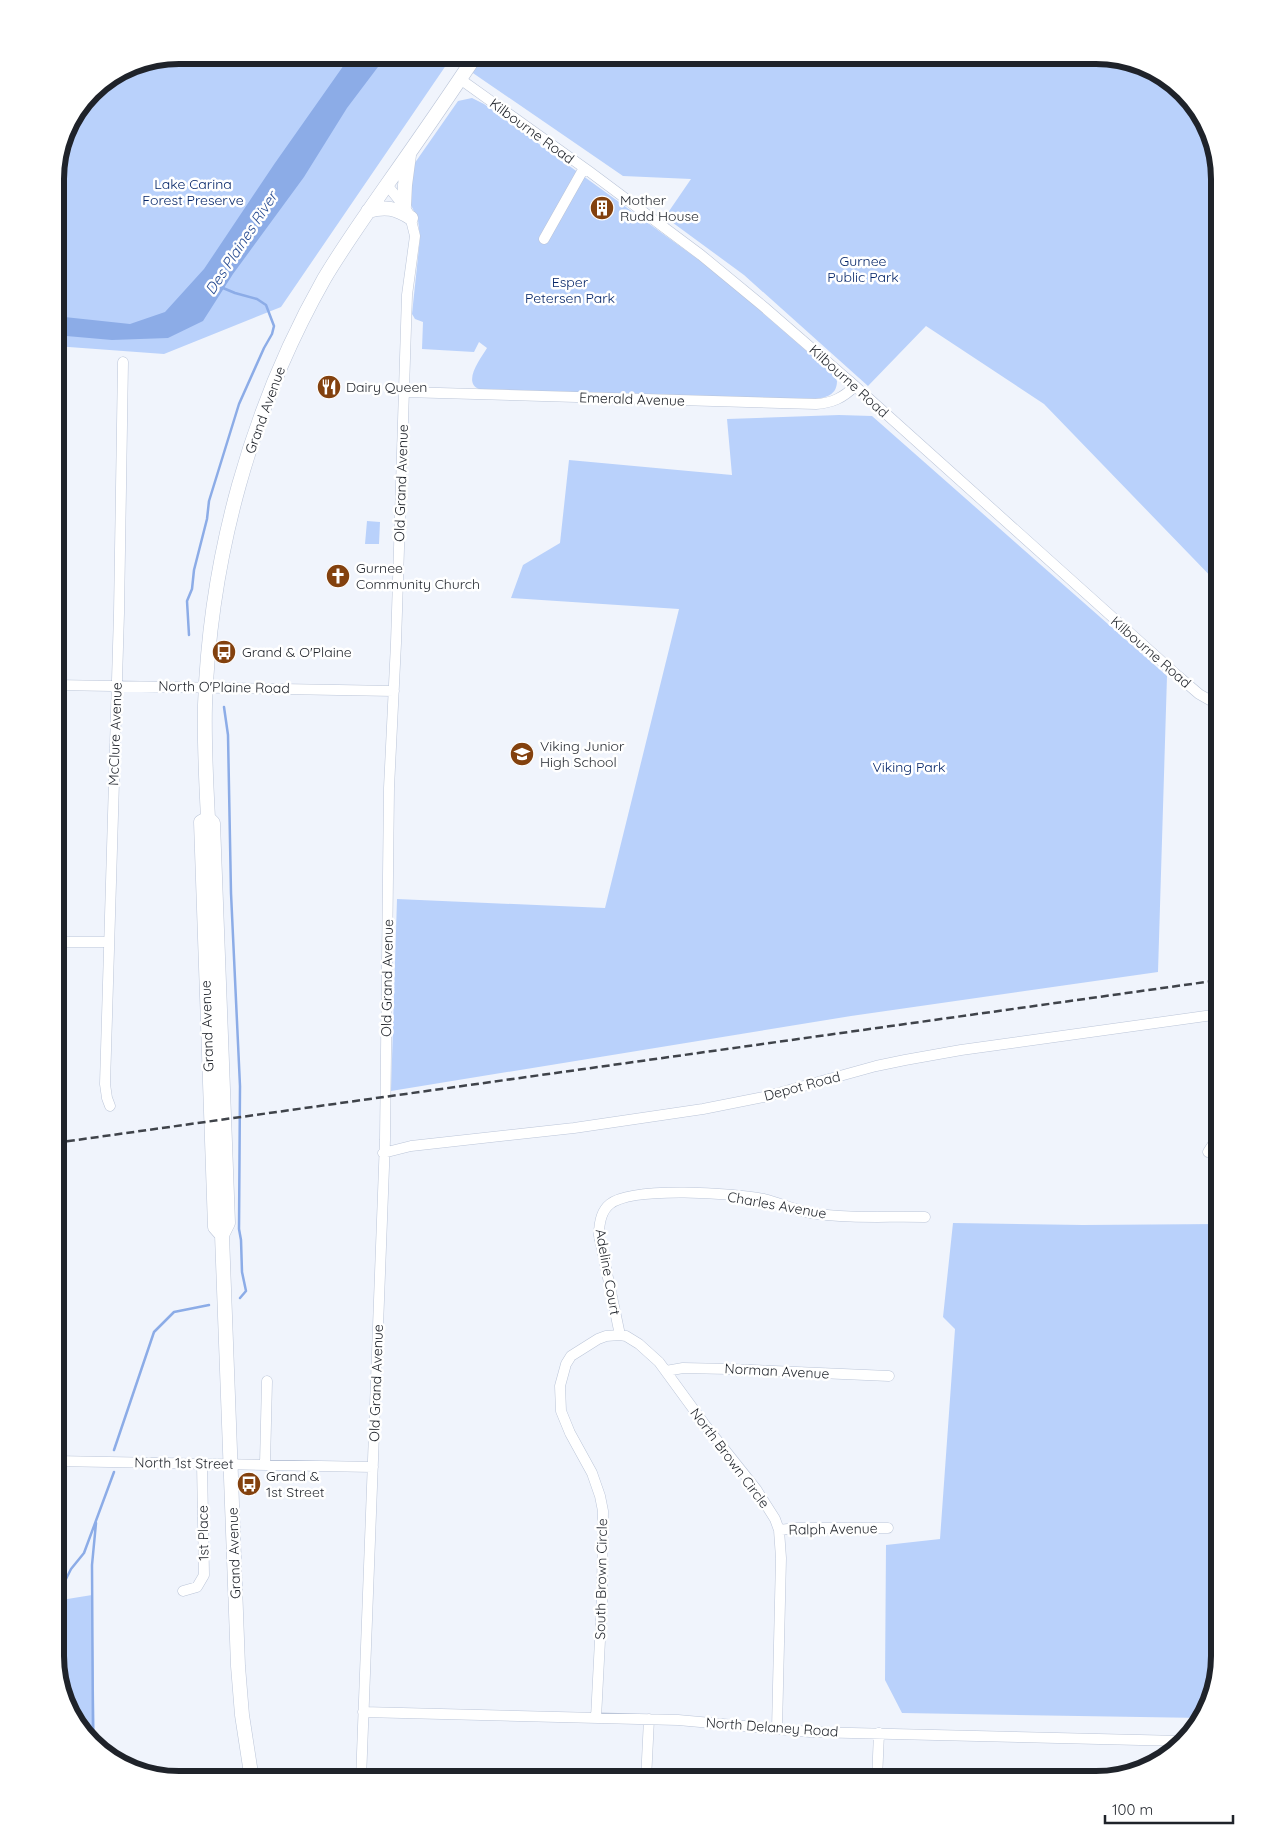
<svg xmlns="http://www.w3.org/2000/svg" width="1275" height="1835" font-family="Quicksand,sans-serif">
<rect width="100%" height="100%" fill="#f0f4fc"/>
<path fill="#b9d1fb" d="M179,55H1104L1165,76L1204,117L1220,179V586L1044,404L926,326L868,386L744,275L665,217L691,179L623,176L451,58L281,307L164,354L55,346V171L65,131L91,91L132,64Z
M472,98L484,104L717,273L832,373L837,381C837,403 810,398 795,399L479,389C462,382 481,358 487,348L479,342L474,352L422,349L423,322L415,319L412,314L420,238L418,220L411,205L412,167L458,101Z
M839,415L872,416L1167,676L1158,972L851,1016L391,1091L397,899L605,908L679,609L511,598L523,565L560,543L569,460L732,475L727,419Z
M367,521L380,522L379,544H365Z
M953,1223L1083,1225L1220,1224V1650L1217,1651V1668L1203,1718L902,1713L885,1680L886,1545L940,1539L955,1329L943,1317Z
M92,1595L95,1737L93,1742L71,1718L55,1656V1601Z"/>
<path fill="#8cace7" d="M351,55H387L347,108L304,177L233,274L203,321L168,338L112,340L55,335V316L130,324L165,312L204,269L275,163Z"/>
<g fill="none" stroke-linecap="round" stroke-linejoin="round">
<path stroke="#8cace7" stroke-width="2.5" d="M189,635L187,601L192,589L194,570L207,519L209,501L239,404L264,348L272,334L274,326L266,305L257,299L235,293L223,288
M224,707L228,735L231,893L240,1086L239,1229L241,1240L242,1272L246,1291L240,1298
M114,1450L154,1332L174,1312L209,1305
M55,1601L71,1569L84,1553L114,1472
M93,1742L92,1565L96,1523"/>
<g stroke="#bbc5d8" stroke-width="11">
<path id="minor" d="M460,79L590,172L701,255L764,307L855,386L1178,676L1199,694L1220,706
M544,239L584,168
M404,392L816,404C832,403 843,398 855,386
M55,685L394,691
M55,942H109
M110,1106L107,1098L105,1084L119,613L123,362
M1208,1152L1217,1138L1220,1128
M383,1153L411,1146L574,1128L703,1109L764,1097L876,1066L905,1060L961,1050L1220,1014
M620,1335L599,1235C599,1224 601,1211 610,1204C633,1186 734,1193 764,1199C780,1203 795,1210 811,1213C849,1219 887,1216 925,1217
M666,1371L683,1368L729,1369L889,1376
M55,1461L373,1467
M265,1464L267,1381
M779,1530L797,1528H888
M183,1591L197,1587L204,1575L202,1463
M363,1712L678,1720L810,1732L1181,1741
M596,1718L602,1601L603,1511L600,1496L592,1473L570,1433L561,1411L560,1386L566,1364L571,1356L598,1339L606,1336L620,1335L626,1336L639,1344L659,1362L705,1425L756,1489L775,1519L779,1530L781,1558L777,1729
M361,1780L385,1140L389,788L396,643L407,295L415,236L410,216L404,206L387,185
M646,1780L649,1719
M877,1780L879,1733"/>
</g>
<g stroke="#bbc5d8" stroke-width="15">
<path id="major" d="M404,206L405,185L409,155
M368,211C385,206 396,208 411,218
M208,818L201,822L215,1227L222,1235
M252,1780L242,1715L238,1666L222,1235L228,1223L213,823L208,818C206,780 204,743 205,705C210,557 251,408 324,279C343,247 365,216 386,186C417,142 447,99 476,55"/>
</g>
<use href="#minor" stroke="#fff" stroke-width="10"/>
<use href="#major" stroke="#fff" stroke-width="14"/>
<path stroke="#3f434a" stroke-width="2.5" stroke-dasharray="8 4" stroke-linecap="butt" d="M55,1143L1220,980"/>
</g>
<defs>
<g id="building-disc" transform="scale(1.25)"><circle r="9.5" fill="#83410e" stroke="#fff"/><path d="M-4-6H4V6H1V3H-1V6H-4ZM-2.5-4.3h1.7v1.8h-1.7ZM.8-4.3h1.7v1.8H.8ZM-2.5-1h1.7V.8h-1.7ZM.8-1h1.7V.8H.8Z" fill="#fff"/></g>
<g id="restaurant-disc" transform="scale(1.25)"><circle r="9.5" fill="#83410e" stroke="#fff"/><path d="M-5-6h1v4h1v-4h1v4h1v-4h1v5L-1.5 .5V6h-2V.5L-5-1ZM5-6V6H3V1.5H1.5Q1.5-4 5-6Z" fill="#fff"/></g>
<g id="church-disc" transform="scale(1.25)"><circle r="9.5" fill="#83410e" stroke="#fff"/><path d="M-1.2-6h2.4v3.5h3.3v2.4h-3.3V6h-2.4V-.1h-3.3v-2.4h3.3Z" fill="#fff"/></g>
<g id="bus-disc" transform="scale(1.25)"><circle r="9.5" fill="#83410e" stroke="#fff"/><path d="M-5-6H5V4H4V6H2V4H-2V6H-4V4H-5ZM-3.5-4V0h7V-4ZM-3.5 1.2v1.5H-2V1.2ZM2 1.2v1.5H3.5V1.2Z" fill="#fff"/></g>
<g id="school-disc" transform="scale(1.25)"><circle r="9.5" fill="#83410e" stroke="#fff"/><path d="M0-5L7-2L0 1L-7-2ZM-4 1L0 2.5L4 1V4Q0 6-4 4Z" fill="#fff"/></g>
</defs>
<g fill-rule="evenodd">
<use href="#building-disc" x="602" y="208"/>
<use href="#restaurant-disc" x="329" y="387"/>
<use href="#church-disc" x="338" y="576"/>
<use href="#bus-disc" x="224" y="652"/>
<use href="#school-disc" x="522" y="754"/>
<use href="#bus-disc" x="249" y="1484"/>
</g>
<g text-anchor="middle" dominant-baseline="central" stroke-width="5" stroke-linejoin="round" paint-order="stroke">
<g font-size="14" fill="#1f232a" stroke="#fff">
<text transform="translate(532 131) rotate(36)">Kilbourne Road</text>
<text transform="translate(849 381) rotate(42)">Kilbourne Road</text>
<text transform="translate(632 399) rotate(2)">Emerald Avenue</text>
<text transform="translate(265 410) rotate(-70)">Grand Avenue</text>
<text transform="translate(401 483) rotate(-88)">Old Grand Avenue</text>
<text transform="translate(1151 652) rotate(41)">Kilbourne Road</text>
<text transform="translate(224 687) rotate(1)">North O'Plaine Road</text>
<text transform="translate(115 734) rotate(-88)">McClure Avenue</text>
<text transform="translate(387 978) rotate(-89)">Old Grand Avenue</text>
<text transform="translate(207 1026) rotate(-92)">Grand Avenue</text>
<text transform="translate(802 1086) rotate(-15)">Depot Road</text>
<text transform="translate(777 1205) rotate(10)">Charles Avenue</text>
<text transform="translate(608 1272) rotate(80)">Adeline Court</text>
<text transform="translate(777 1371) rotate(3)">Norman Avenue</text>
<text transform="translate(376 1383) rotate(-88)">Old Grand Avenue</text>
<text transform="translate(730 1458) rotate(53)">North Brown Circle</text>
<text transform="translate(184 1463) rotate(1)">North 1st Street</text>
<text transform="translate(833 1529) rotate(-1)">Ralph Avenue</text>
<text transform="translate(203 1533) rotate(-91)">1st Place</text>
<text transform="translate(234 1553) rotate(-92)">Grand Avenue</text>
<text transform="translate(601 1579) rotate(-89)">South Brown Circle</text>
<text transform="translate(772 1727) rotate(4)">North Delaney Road</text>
</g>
<g font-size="14" fill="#042568" stroke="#fff">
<text x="193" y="184">Lake Carina<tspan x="193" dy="16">Forest Preserve</tspan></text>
<text x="863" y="261">Gurnee<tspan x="863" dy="16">Public Park</tspan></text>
<text x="570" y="282">Esper<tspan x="570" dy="16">Petersen Park</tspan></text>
<text x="909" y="767">Viking Park</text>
</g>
<g font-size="14" fill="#1f232a" stroke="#fff" text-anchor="start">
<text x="620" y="200">Mother<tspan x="620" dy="16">Rudd House</tspan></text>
<text x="346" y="387">Dairy Queen</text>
<text x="356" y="568">Gurnee<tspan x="356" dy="16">Community Church</tspan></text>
<text x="242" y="652">Grand &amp; O'Plaine</text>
<text x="540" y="746">Viking Junior<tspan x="540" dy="16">High School</tspan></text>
<text x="266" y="1476">Grand &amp;<tspan x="266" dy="16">1st Street</tspan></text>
</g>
<g font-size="15" font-style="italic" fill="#284c92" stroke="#fff">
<text transform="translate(241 243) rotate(-57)">Des Plaines River</text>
</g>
</g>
<path d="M0 0H1275V1835H0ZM179 64H1096A115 115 0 0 1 1211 179V1656A115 115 0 0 1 1096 1771H179A115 115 0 0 1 64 1656V179A115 115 0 0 1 179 64Z" fill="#fff" fill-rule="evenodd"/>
<path fill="none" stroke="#1f232a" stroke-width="6" d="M179 64H1096A115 115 0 0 1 1211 179V1656A115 115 0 0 1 1096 1771H179A115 115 0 0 1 64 1656V179A115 115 0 0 1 179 64Z"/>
<path d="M1105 1815v8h128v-8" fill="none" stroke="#1f232a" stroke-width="2.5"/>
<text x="1112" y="1815" font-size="15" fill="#1f232a" stroke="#ffffff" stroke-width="4" paint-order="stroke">100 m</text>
</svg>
